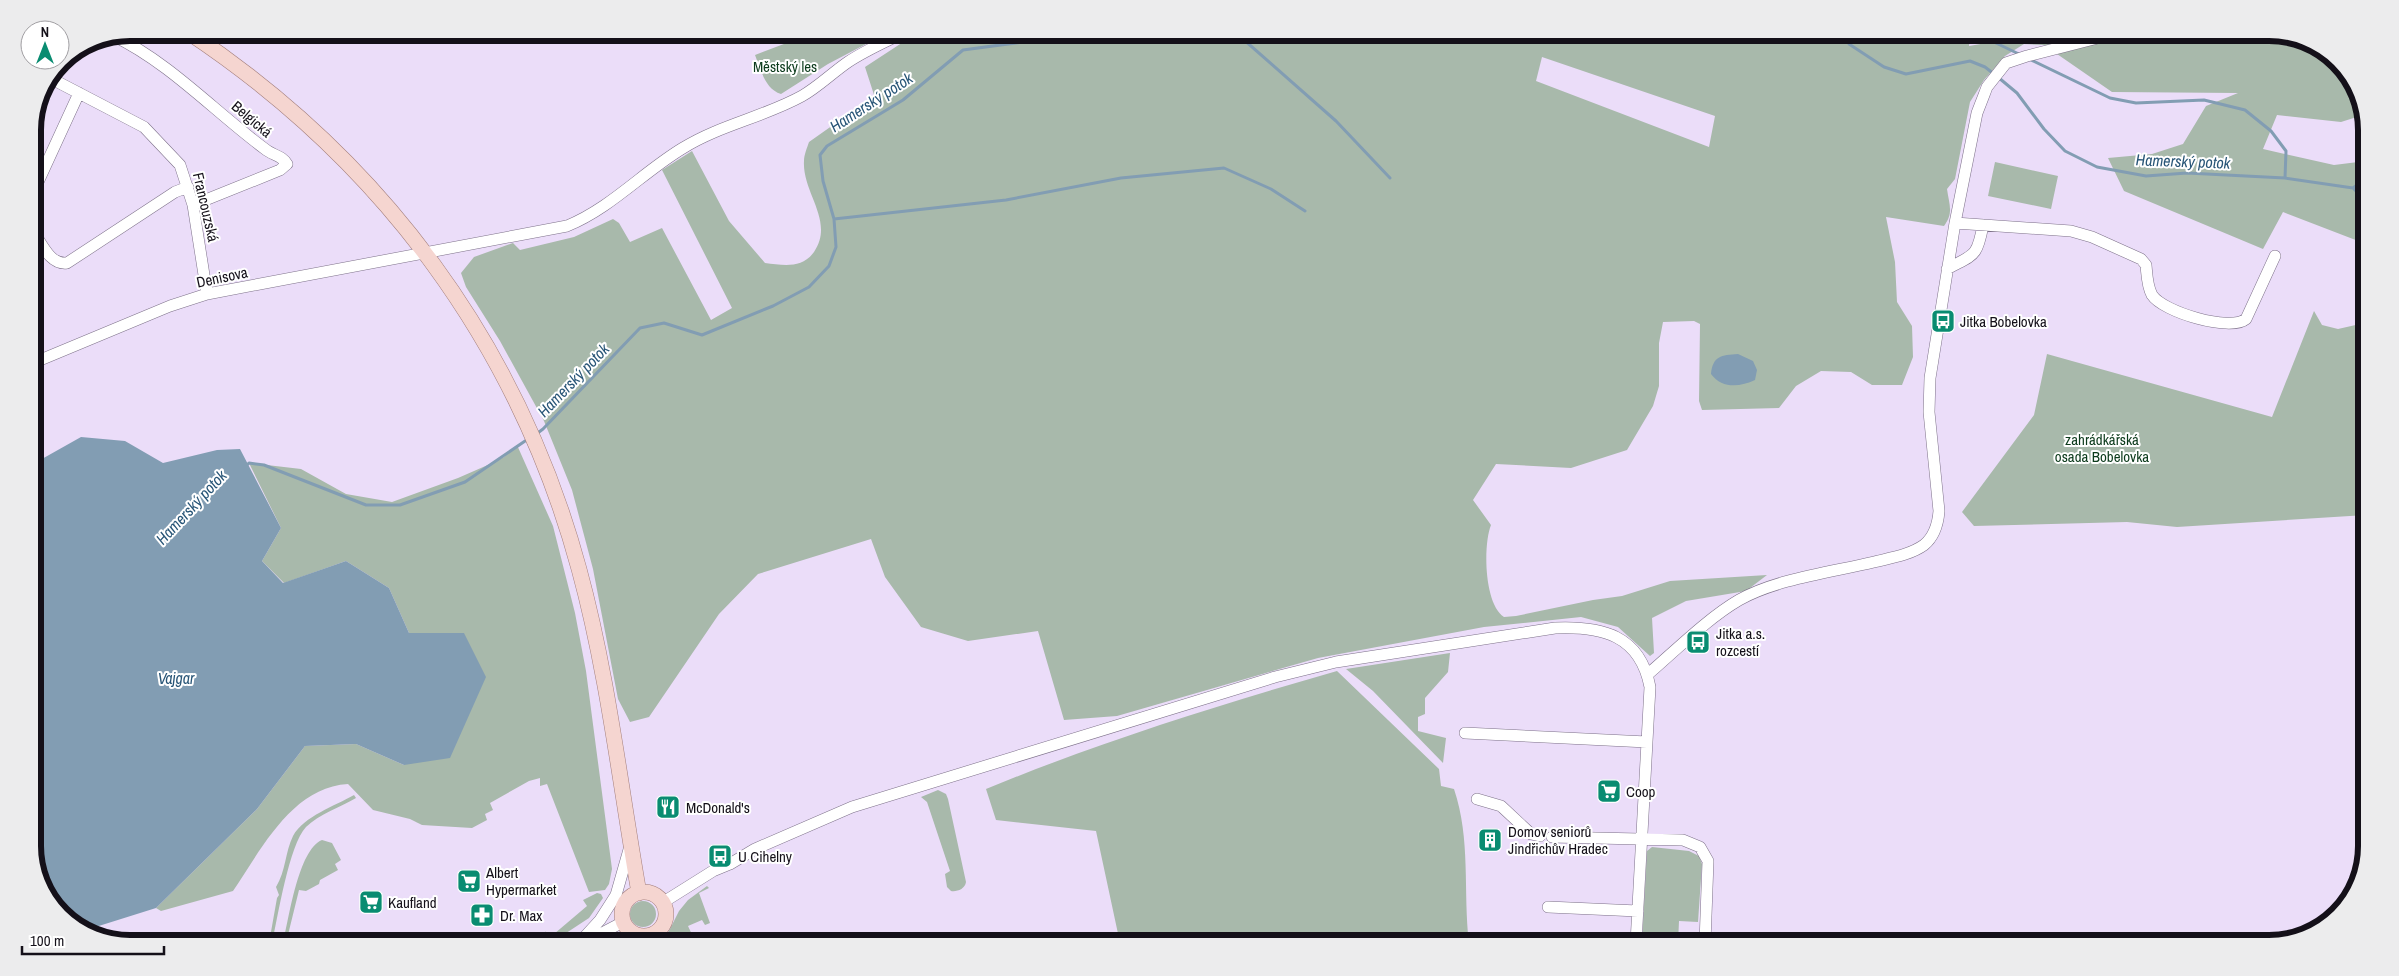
<svg xmlns="http://www.w3.org/2000/svg" width="2399" height="976" font-family="'Archivo Narrow',sans-serif">
<rect width="100%" height="100%" fill="#ebddf9"/>
<path fill="#a8b9ab" fill-rule="evenodd" d="M1984,32L2268,33L2306,40L2346,71L2363,115L2341,122L2277,115L2263,149L2334,165L2366,161V244L2283,212L2263,249L2124,191L2108,158L2152,154L2183,144L2206,106L2238,93L2112,92L2044,45L2024,44L2005,56L1984,80L1970,102L1955,179L1947,189C1949,204 1954,213 1944,226L1886,217L1895,262L1897,302L1912,326L1913,357L1902,385H1872L1851,372L1821,371L1796,386L1779,408L1702,410L1699,401L1700,324L1694,321L1663,322L1659,343V386L1653,406L1627,450L1571,468L1496,464L1473,500L1491,525C1483,545 1484,604 1504,617L1516,616L1593,600L1622,596L1670,581L1767,575L1746,591L1686,601L1652,618L1654,653L1650,656L1618,627L1581,617L1484,627L1318,658L1117,716L1064,720L1038,631L968,641L921,627L885,577L871,539L758,574L719,614L649,717L630,722L618,699L593,569L572,490L544,421L500,341L466,287L461,273L474,257L513,243L520,250L574,237L613,219L619,223L630,242L662,228L711,320L732,308L662,170L692,151L729,221L765,263C783,265 802,269 814,252C835,221 802,193 804,161C804,155 807,148 809,142L843,118L876,101L865,67L917,33H1970L1969,46L1998,41ZM1542,57L1715,116L1709,147L1536,81Z
M813,33V32L887,33L828,64L781,94C765,89 761,70 755,55Z
M1995,162L2058,176L2051,209L1988,196Z
M2314,311L2322,325L2338,329L2360,324L2366,326V515L2177,527L2127,522L1974,526L1962,512L2034,415L2047,354L2272,417Z
M517,445L553,526L575,613L586,671L612,869L609,884L605,890L589,892L547,784L540,786V778L529,781L490,803L493,810L485,814L487,820L472,828L422,825L410,819L373,810L348,784C292,787 261,850 233,891L161,911L156,908L257,809L305,746L356,744L404,765L464,633H409L389,588L346,561L284,583L262,561L281,528L249,463L301,469L346,494L392,502L458,478L490,464L504,457Z
M1450,653L1448,672L1425,698V714L1418,717V731L1446,738L1443,763L1373,691L1346,669Z
M1337,671L1439,769L1441,786L1454,789C1471,839 1463,892 1469,943H1120L1096,831L996,820L986,789C1100,742 1218,705 1337,671Z
M938,790L946,794L948,799L966,882C965,889 957,892 951,891L947,887L945,874L950,871L927,802L921,797Z
M354,795L356,798C341,807 319,814 306,827C289,845 278,916 272,943H269L277,898L279,895L276,887C286,871 285,852 293,836C304,816 335,806 354,795Z
M322,840L332,843L341,860L335,864L338,870L320,880L319,884L306,891L299,890L286,943H283C289,919 298,850 322,840Z
M1652,847L1689,851L1699,856L1702,864L1698,922L1679,921L1678,943H1642L1647,851Z
M707,886L709,888L699,893L710,923L705,925L702,920L688,926L695,941L698,940L699,934L710,943H663L679,911L688,900Z
M597,893L601,894L603,898L589,918L551,943H544L546,940L545,931L548,936L554,934L587,906L583,900Z
M630 914a13 13 0 1 1 26 0a13 13 0 1 1-26 0Z
M178,935L185,937L239,943H153Z"/>
<path fill="#829db3" d="M1738,354L1753,361L1757,370L1755,380C1740,387 1722,389 1711,374C1713,356 1721,355 1738,354Z
M81,437L125,441L163,463L217,450L240,449L281,528L262,561L283,583L346,561L389,588L409,633H464L486,677L450,758L404,765L356,744L305,746L257,809L156,908L86,930L53,905L33,852V464Z"/>
<g fill="none" stroke-linecap="round" stroke-linejoin="round">
<path stroke="#829db3" stroke-width="3" d="M1235,32L1336,121L1390,178
M1844,32L1849,44L1884,67L1906,74L1970,61L1985,67L1994,74
M1973,32L2021,55
M2029,59L2110,98L2136,103L2204,100L2245,110L2271,131L2286,151L2285,178
M1999,78L2017,93L2044,129L2065,151L2097,167L2146,176L2187,173L2285,178L2353,188L2366,178
M2353,188L2366,201
M834,219L1006,200L1121,178L1224,168L1271,189L1305,211
M535,435L543,429L640,328L664,323L702,335L773,306L809,287L829,266L836,247L834,219L823,181L820,155L827,146L903,100L963,50L1030,41L1042,32
M247,465L249,463L264,465L366,505H400L465,482L528,439"/>
<g stroke="#7d7189" stroke-width="12">
<path id="minor" d="M114,36C170,63 215,112 265,149C272,155 283,156 287,164L280,170L193,205
M50,78L144,127L180,165L193,205L207,294
M33,193L79,93
M1955,223L2071,231L2092,237L2141,259L2146,265C2147,275 2147,286 2152,295C2163,312 2230,332 2246,319L2275,256
M33,231C42,244 50,265 67,263L175,192L188,187
M1947,269C1974,254 1977,258 1983,225
M33,363L170,306L207,294L567,226C611,208 643,172 683,148C720,125 764,117 802,96C818,87 832,73 848,62C866,50 885,42 905,32
M1647,675C1675,651 1708,618 1739,600C1776,579 1832,572 1874,562C1890,558 1910,555 1924,545C1935,536 1938,524 1939,511L1929,412L1930,378L1955,223L1977,113L1984,95L1987,87L2006,63L2027,56L2121,32
M1465,733L1647,742
M1477,799L1501,806L1531,834L1540,836
M1552,837L1683,840L1700,847L1708,861L1705,943
M662,903L713,871L730,864L755,849L852,807L1275,677L1336,662L1555,628C1602,626 1640,635 1650,687L1636,943
M1548,907L1638,911
M585,942L623,922
M579,943L600,920L616,895L630,846"/>
</g>
<g stroke="#a27e7b" stroke-width="16">
<path id="major" d="M188,32C382,161 518,344 579,569C608,675 620,785 639,893
M622 914a22 22 0 1 1 44 0a22 22 0 1 1-44 0Z"/>
</g>
<use href="#minor" stroke="#fff" stroke-width="11"/>
<use href="#major" stroke="#f5d5d0" stroke-width="15"/>
</g>
<defs>
<g id="bus-square" transform="scale(1.25)"><rect x="-9" y="-9" width="18" height="18" rx="4" fill="#098c71" stroke="#fff"/><path d="M-5-6H5V4H4V6H2V4H-2V6H-4V4H-5ZM-3.5-4V0h7V-4ZM-3.5 1.2v1.5H-2V1.2ZM2 1.2v1.5H3.5V1.2Z" fill="#fff"/></g>
<g id="supermarket-square" transform="scale(1.25)"><rect x="-9" y="-9" width="18" height="18" rx="4" fill="#098c71" stroke="#fff"/><path d="M-6-5.5h2.5l.6 2H6L4.5 2H-2.5L-4.4-4H-6ZM-1.5 3.2a1.3 1.3 0 1 0 .1 0ZM3 3.2a1.3 1.3 0 1 0 .1 0Z" fill="#fff"/></g>
<g id="restaurant-square" transform="scale(1.25)"><rect x="-9" y="-9" width="18" height="18" rx="4" fill="#098c71" stroke="#fff"/><path d="M-5-6h1v4h1v-4h1v4h1v-4h1v5L-1.5 .5V6h-2V.5L-5-1ZM5-6V6H3V1.5H1.5Q1.5-4 5-6Z" fill="#fff"/></g>
<g id="building-square" transform="scale(1.25)"><rect x="-9" y="-9" width="18" height="18" rx="4" fill="#098c71" stroke="#fff"/><path d="M-4-6H4V6H1V3H-1V6H-4ZM-2.5-4.3h1.7v1.8h-1.7ZM.8-4.3h1.7v1.8H.8ZM-2.5-1h1.7V.8h-1.7ZM.8-1h1.7V.8H.8Z" fill="#fff"/></g>
<g id="pharmacy-square" transform="scale(1.25)"><rect x="-9" y="-9" width="18" height="18" rx="4" fill="#098c71" stroke="#fff"/><path d="M-2-6h4v4h4v4h-4v4h-4v-4h-4v-4h4Z" fill="#fff"/></g>
</defs>
<g fill-rule="evenodd">
<use href="#bus-square" x="1943" y="321"/>
<use href="#bus-square" x="1698" y="642"/>
<use href="#supermarket-square" x="1609" y="791"/>
<use href="#restaurant-square" x="668" y="807"/>
<use href="#building-square" x="1490" y="840"/>
<use href="#bus-square" x="720" y="856"/>
<use href="#supermarket-square" x="469" y="881"/>
<use href="#supermarket-square" x="371" y="902"/>
<use href="#pharmacy-square" x="482" y="915"/>
</g>
<g text-anchor="middle" dominant-baseline="central" stroke-width="4" stroke-linejoin="round" paint-order="stroke">
<g font-size="15" fill="#0b3a1b" stroke="#fff">
<text x="785" y="66">Městský les</text>
<text x="2102" y="439">zahrádkářská<tspan x="2102" dy="17">osada Bobelovka</tspan></text>
</g>
<g font-size="15" fill="#141019" stroke="#fff">
<text transform="translate(252 119) rotate(40)">Belgická</text>
<text transform="translate(206 207) rotate(77)">Francouzská</text>
<text transform="translate(222 277) rotate(-12)">Denisova</text>
</g>
<g font-size="15" fill="#141019" stroke="#fff" text-anchor="start">
<text x="1960" y="321">Jitka Bobelovka</text>
<text x="1716" y="633">Jitka a.s.<tspan x="1716" dy="17">rozcestí</tspan></text>
<text x="1626" y="791">Coop</text>
<text x="686" y="807">McDonald's</text>
<text x="1508" y="831">Domov seniorů<tspan x="1508" dy="17">Jindřichův Hradec</tspan></text>
<text x="738" y="856">U Cihelny</text>
<text x="486" y="872">Albert<tspan x="486" dy="17">Hypermarket</tspan></text>
<text x="388" y="902">Kaufland</text>
<text x="500" y="915">Dr. Max</text>
</g>
<g font-size="16" font-style="italic" fill="#285577" stroke="#fff">
<text transform="translate(871 102) rotate(-33)">Hamerský potok</text>
<text transform="translate(2183 161) rotate(2)">Hamerský potok</text>
<text transform="translate(573 380) rotate(-46)">Hamerský potok</text>
<text transform="translate(191 507) rotate(-47)">Hamerský potok</text>
<text x="176" y="678">Vajgar</text>
</g>
</g>
<path d="M0 0H2399V976H0ZM130 41H2269A89 89 0 0 1 2358 130V846A89 89 0 0 1 2269 935H130A89 89 0 0 1 41 846V130A89 89 0 0 1 130 41Z" fill="#ececed" fill-rule="evenodd"/>
<path fill="none" stroke="#141019" stroke-width="6" d="M130 41H2269A89 89 0 0 1 2358 130V846A89 89 0 0 1 2269 935H130A89 89 0 0 1 41 846V130A89 89 0 0 1 130 41Z"/>
<g transform="translate(45 45)"><circle r="24" fill="#ffffff" stroke="#a19fa3"/>
<path d="M0-4L9 19L0 12L-9 19Z" fill="#098c71"/>
<text y="-8" font-size="14" font-weight="bold" text-anchor="middle" fill="#141019">N</text>
</g>
<path d="M22 946v8h142v-8" fill="none" stroke="#141019" stroke-width="2.5"/>
<text x="30" y="946" font-size="15" fill="#141019" stroke="#ffffff" stroke-width="4" paint-order="stroke">100 m</text>
</svg>
